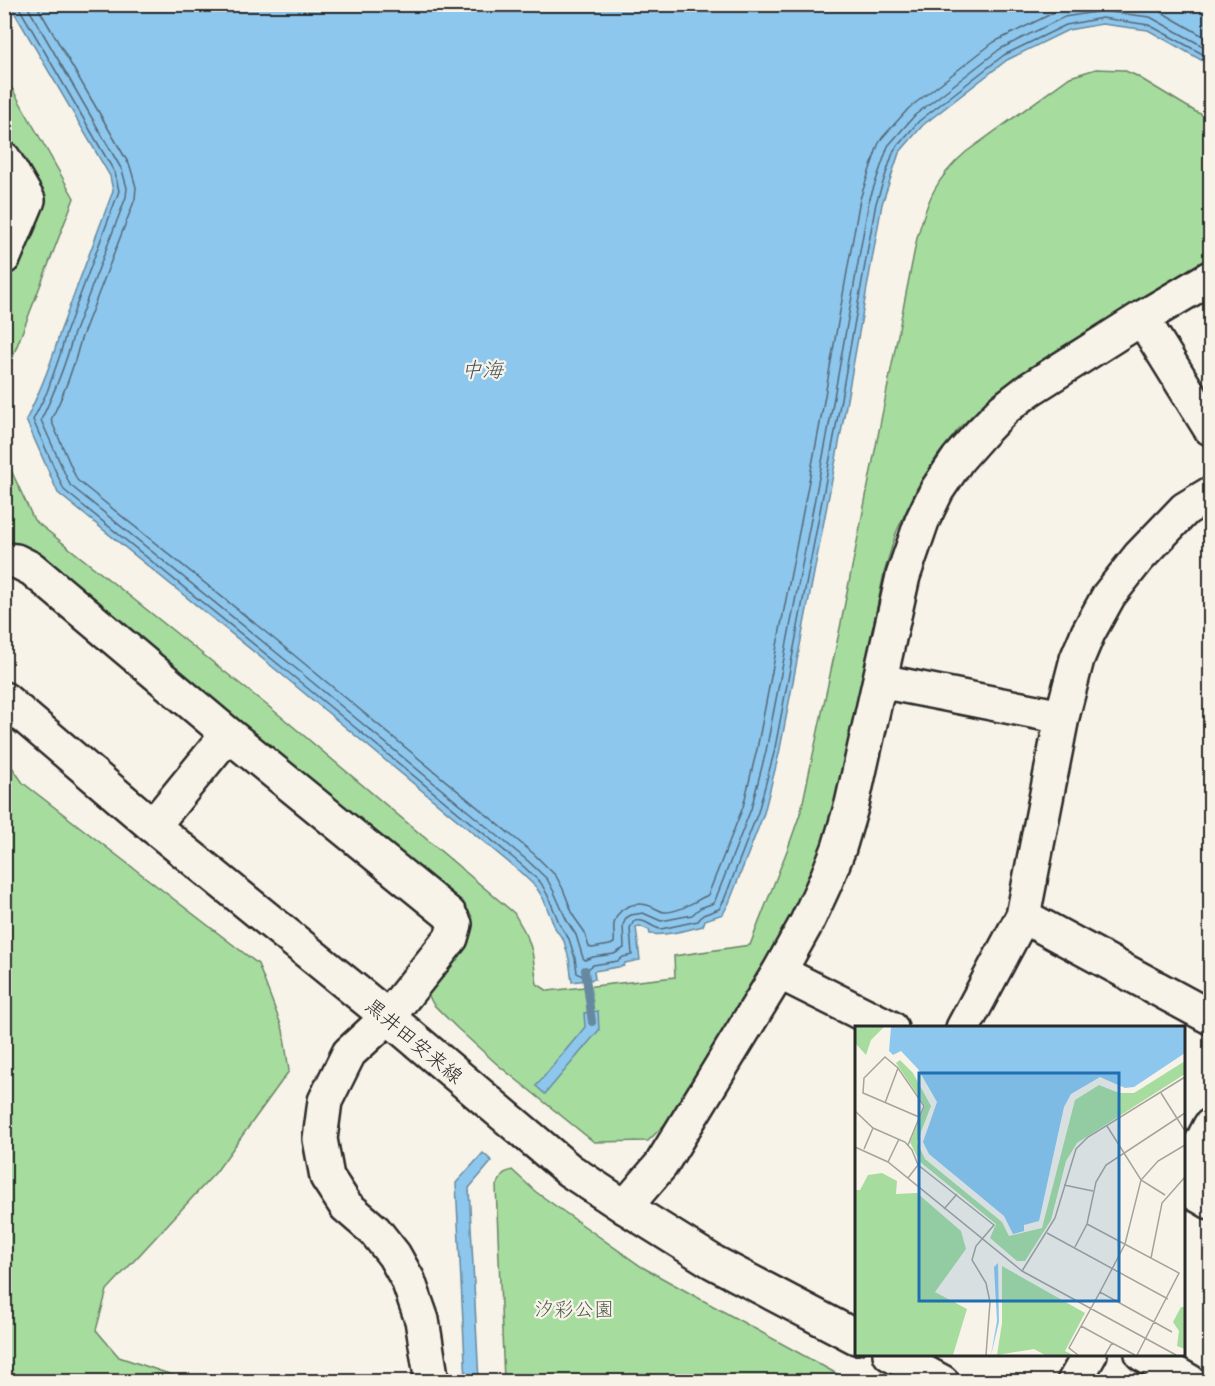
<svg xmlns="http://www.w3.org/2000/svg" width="1215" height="1386" font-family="Mali,'Klee One',sans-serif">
<rect width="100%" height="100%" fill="#f7f3e8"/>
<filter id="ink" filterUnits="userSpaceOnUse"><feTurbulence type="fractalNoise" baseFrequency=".0167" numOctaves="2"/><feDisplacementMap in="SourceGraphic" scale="12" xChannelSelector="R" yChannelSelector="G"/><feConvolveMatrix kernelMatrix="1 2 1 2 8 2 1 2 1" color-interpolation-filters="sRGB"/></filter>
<g filter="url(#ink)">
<path fill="#a7dc9f" stroke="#698465" stroke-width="1.5" d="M1096,69L1123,70L1135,75L1196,112L1210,118V257L1068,343L1029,368L995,395L961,426L938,455L917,488L896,533L884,573L838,799L806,894L759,979L665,1124L648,1141L594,1142L498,1065L457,1028L433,1004L427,992L468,919L5,540L4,455L34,520L283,718L514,913L527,936L532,951L537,984L548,991L675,977L674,956L750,945L788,848L801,811L840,628L917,238C928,199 935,179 966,152L1070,77Z
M5,76L74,198L5,377V280L37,202L5,143Z
M5,757L23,783L258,964L283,1030L289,1071L216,1172L107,1290L96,1330L119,1357L190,1381H5Z
M512,1170L536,1192L642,1267L850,1381H504L496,1186L504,1173Z"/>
<path fill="#8ec7ed" stroke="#66899f" stroke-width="1.5" d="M10,5H1210V65L1148,30L1102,24L1068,30L1007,60L923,125L899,153L882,204L841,433L779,754L764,813L729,903L723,914L705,920L703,926C686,930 668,936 650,934L649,930L640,926L636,927L640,960L625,963L624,966L594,971L595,979L572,982L569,959L564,941L555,928L543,898L536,887L519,871L280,673L58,493L26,420C40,391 52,363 60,332L113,191L110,176Z
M598,1011L599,1030L545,1094L536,1086L585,1027L584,1013Z
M483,1153L492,1161L469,1188L479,1381H466L456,1183Z"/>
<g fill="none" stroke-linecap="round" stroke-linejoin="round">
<path stroke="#536979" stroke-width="1.5" d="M17,4L115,173L119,191L66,333L60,355L47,392L33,420L64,490L283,668L523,866L541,883L548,896L560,925L569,939L575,958L577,973L580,975L587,974L589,968L593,965L618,961L623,957L632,955L630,928L634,921C646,918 651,928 661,929L698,921L703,915L719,909L724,900L758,812L774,753L835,432L876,203L894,150L919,121L1004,55L1066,25L1102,18L1149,25L1210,58
M26,4L122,170L127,188L126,197L73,336C65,367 55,391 41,420L70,485L288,662L528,861L547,879L554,892L567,921L576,935L583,958L585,960L593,957L614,954L624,948L623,925L626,918L631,915L643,913L661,921L692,915L700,908L714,903L751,809L766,751L828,431L869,201L888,146L915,115L1000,49L1064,17L1102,11L1150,17L1210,50
M36,4L130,166L136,187L135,199L81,339C74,367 64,394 51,420L77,480L294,655L534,854L556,876L563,889L574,917L584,931L589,947L592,948L610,945L614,943C615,937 613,930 614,924C617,909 632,901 647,905C652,906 659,911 664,912C678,913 695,901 708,895L743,807L757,749L819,429L860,199L878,145L882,138L909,108L994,42L1059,10L1085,4
M1123,4L1156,9L1210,40"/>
<path stroke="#66899f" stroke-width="8" d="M585,970L592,1022"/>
<g stroke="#2b2b2b" stroke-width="38">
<path id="minor" d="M4,159L28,200L4,257
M1142,318L1210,428
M4,560L16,561L32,569L228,734L449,914L455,924L451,938L388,1017L349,1053L325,1101L320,1139L327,1177L346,1206L375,1231L394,1255L408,1280L422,1320L432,1382
M880,681L1062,717
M153,826L228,734
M1023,916L1210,1017
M779,972L891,1028
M963,1028L1023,916L1062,717L1077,659L1088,633L1109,595L1139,557L1185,509L1210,494
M1184,1177L1210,1126
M1184,1187L1210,1202
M625,1207L661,1165L779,972L807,922L825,883L839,848L852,804L903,576L922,521L937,490L958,459L980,434L1004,409L1030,389L1142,318L1210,278
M1142,1354L1190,1382
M1074,1382L1090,1354"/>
</g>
<g stroke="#2b2b2b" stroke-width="38">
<path id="major" d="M4,699L153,826L388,1017L569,1170L625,1207L713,1262L856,1337
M890,1354L942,1382"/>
</g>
<use href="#minor" stroke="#f7f3e8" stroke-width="33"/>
<use href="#major" stroke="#f7f3e8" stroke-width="33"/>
</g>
</g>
<g text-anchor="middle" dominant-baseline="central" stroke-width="4.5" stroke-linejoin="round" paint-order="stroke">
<g font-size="20" fill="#2b2b2b" stroke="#f7f3e8">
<text transform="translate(415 1040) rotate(40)">黒井田安来線</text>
</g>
<g font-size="20" fill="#4a5748" stroke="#f7f3e8">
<text x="574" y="1308">汐彩公園</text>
</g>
<g font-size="21" font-style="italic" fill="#44525c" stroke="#f7f3e8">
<text x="482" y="368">中海</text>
</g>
</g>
<g transform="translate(855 1026)">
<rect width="330" height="330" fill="#f7f3e8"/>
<path d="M0,1H29L16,14L11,29L0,17ZM45,34L58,47L76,80L62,116L70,133L147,196L154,210L187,202L220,74L244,59L264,67H279L330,35V48L222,117L211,135L196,194L170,235H162L135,212L141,198L64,135L55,116L70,80L41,37ZM27,147L42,155L41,168L62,167L106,205L111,223L80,266L112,283L98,329H0V164H5L13,149ZM147,240L230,287L210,325L218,329H190L179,323L142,329L147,297ZM326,281H330V323L322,320L324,305L318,296Z" fill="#a7dc9f"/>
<path d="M36,1H330V27L279,61L270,62L245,51L216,68L209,81L184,195L169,199V205L158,208L149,190L74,128L68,116L82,76L63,43L46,25L38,29L34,25ZM143,237L144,296L136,329L142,295L139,241Z" fill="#8ec7ed"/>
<path fill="none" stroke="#a5a39c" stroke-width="1.5" d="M43,42L30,31L9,52L8,67L64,91M306,67L330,105M30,77L43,42L69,80L53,119M0,85L18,102L50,116L57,124L63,139L53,152M252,100L286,154L310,169M0,121L33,136L167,245L321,329M9,123L18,102M33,136L44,113M63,139L139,199L121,220L117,234L131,257L135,276L131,329M209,159L238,165M89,183L102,168M232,198L324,247L282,329M192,207L313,273M220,221L232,198L241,156L251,139L330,87M296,232L307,177L330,151M167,245L200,192L221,123L233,111L330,51M245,266L270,218L286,154L303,135L330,119M226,300L257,317L250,329M257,317L280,329M223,329L214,322L245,266L317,306"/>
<path fill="#1f6fb2" fill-opacity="0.15" stroke="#1f6fb2" stroke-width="3" d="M64,47H264V275H64Z"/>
<rect width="330" height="330" fill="none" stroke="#2b2b2b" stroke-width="3"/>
</g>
<rect width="1215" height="1386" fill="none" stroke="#f7f3e8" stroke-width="24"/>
<rect x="12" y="12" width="1191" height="1362" fill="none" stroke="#2b2b2b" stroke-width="2" filter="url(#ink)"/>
</svg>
